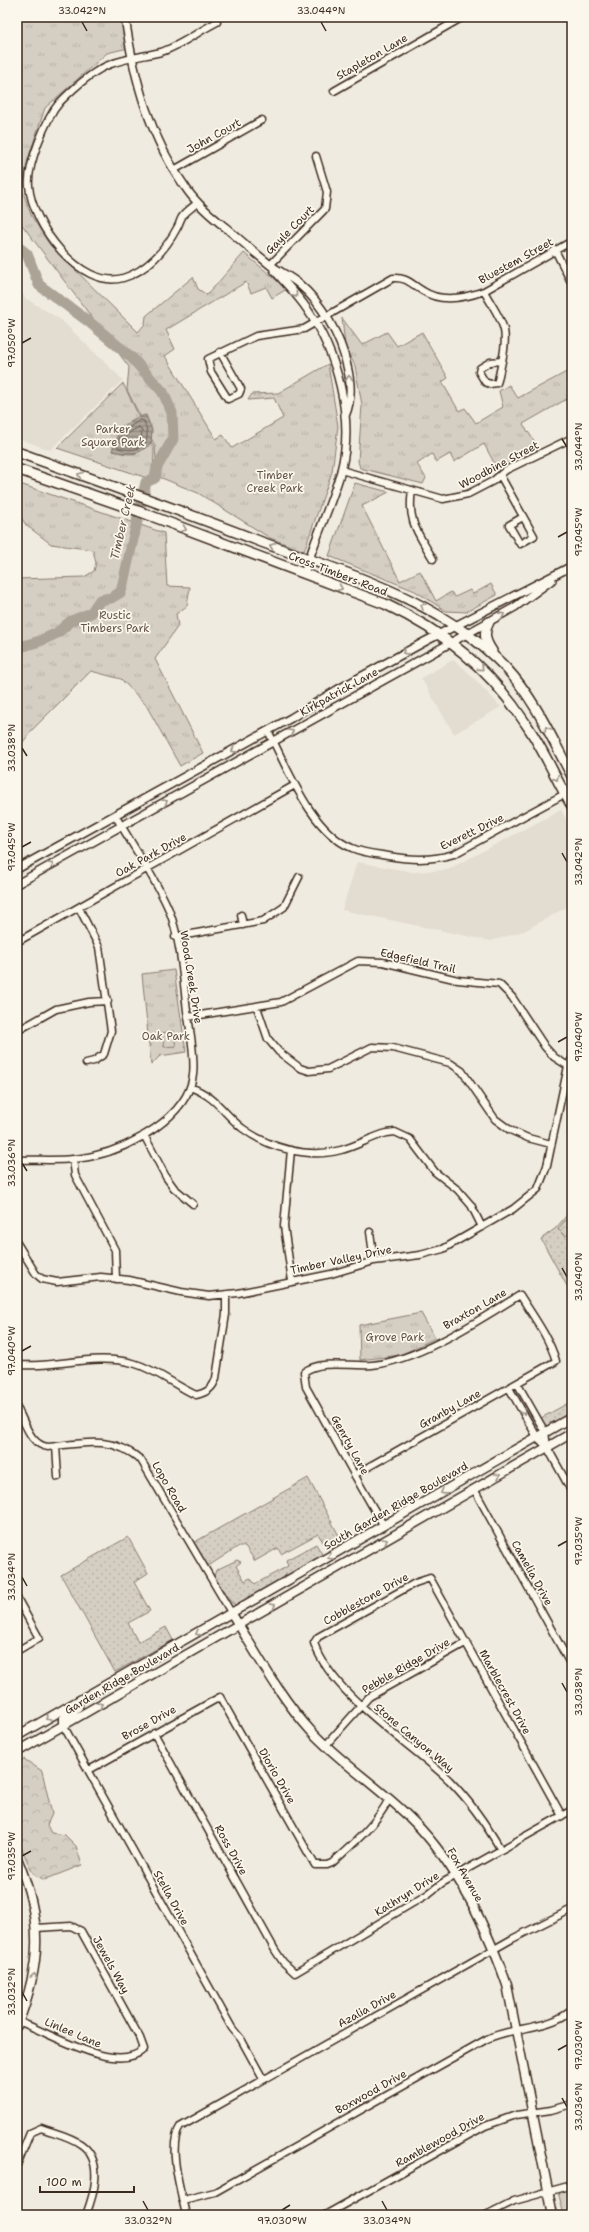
<svg xmlns="http://www.w3.org/2000/svg" width="589" height="2232" font-family="'Shantell Sans',sans-serif">
<defs>
<pattern id="grass-dots" width="8" height="8" patternUnits="userSpaceOnUse"><rect width="8" height="8" fill="#d5cec3"/><path d="M2 2h.1M6 6h.1" fill="none" stroke="#b8b1a7" stroke-width="1.8" stroke-linecap="round"/></pattern>
<pattern id="forest-crowns" width="20" height="18" patternUnits="userSpaceOnUse"><rect width="20" height="18" fill="#d5cec3"/><path d="M2 6a3 3 0 1 1 6 0M12 15a3 3 0 1 1 6 0" fill="none" stroke="#b8b1a7"/></pattern>
<pattern id="park-tufts" width="24" height="20" patternUnits="userSpaceOnUse"><rect width="24" height="20" fill="#d5cec3"/><path d="M3 7l-1-3M5 7V3M7 7l1-3M15 17l-1-3M17 17v-4M19 17l1-3" fill="none" stroke="#b8b1a7"/></pattern>
<pattern id="water-rules" width="6" height="5" patternUnits="userSpaceOnUse"><rect width="6" height="5" fill="#aca397"/><path d="M0 2.5h6" fill="none" stroke="#8d857b"/></pattern>
</defs>
<rect width="100%" height="100%" fill="#f0ebe0"/>
<filter id="ink" filterUnits="userSpaceOnUse"><feTurbulence type="fractalNoise" baseFrequency=".025" numOctaves="2"/><feDisplacementMap in="SourceGraphic" scale="8" xChannelSelector="R" yChannelSelector="G"/><feConvolveMatrix kernelMatrix="1 2 1 2 8 2 1 2 1" color-interpolation-filters="sRGB"/></filter>
<g filter="url(#ink)">
<path fill="#e2dcd1" d="M17,284L25,298L61,320L123,380L50,450L17,438Z
M453,660L465,669L501,707L454,734L421,678Z
M561,810L572,829V904L524,931L491,941L342,910L357,862L413,872L447,870Z"/>
<path fill="url(#grass-dots)" stroke="#887c70" d="M572,1209V1295L541,1239L556,1228Z
M572,1401V1414L548,1426L543,1424L541,1418Z
M308,1478L344,1545L333,1551L328,1550L318,1534L281,1554L278,1548L255,1561L245,1546H239L210,1565H206L193,1543Z
M128,1537L148,1573L134,1582L150,1611L128,1623L138,1642L166,1627L173,1640L115,1672L61,1575Z
M316,1544L322,1554L320,1558L238,1606L232,1603L214,1576L216,1570L237,1560L241,1562L236,1566L245,1581L250,1578L255,1584L288,1566L286,1560Z"/>
<path fill="url(#forest-crowns)" stroke="#887c70" d="M572,1212V1233L565,1236L558,1229Z
M24,1759L42,1771L52,1814L47,1825L51,1833L65,1835L76,1846L82,1865L44,1880L32,1872L17,1838V1761Z"/>
<path fill="url(#park-tufts)" stroke="#887c70" d="M17,17H121L128,48L107,53L45,108L28,159L22,189L31,215L49,244L138,332L145,324L146,316L193,277L198,289L207,295L244,253L287,289L272,298L266,287L251,293L246,282L166,330L175,349L165,356L216,439L223,435L232,448L283,418L274,398L248,400L252,394L278,393L328,364L338,426L332,472L304,551L270,538L198,493L157,476L155,446L127,390L129,367L17,218Z
M342,318L362,345L387,332L397,346L422,332L448,378L442,382L459,411L465,408L476,423L503,407L499,391L509,385L518,398L572,369V396L523,424L538,447L498,470L484,444L454,462L450,454L436,462L432,454L417,464L426,478L423,484L360,468L358,461L362,405L355,366L345,346Z
M123,383L154,448L153,480L57,448Z
M17,483L164,533L167,586L190,587L187,606L176,614L178,626L155,659L203,753L180,766L146,705L121,679L91,671L32,730L17,750V579L84,577L94,571L96,563L93,550L51,544L26,525L17,511Z
M355,483L389,492L362,506L400,581L420,571L436,601L451,592L455,597L470,590L473,594L491,584L497,595L466,612L446,611L415,591L329,556Z
M174,970L186,1052L160,1056L151,1065L142,974Z
M421,1313L435,1338L401,1355L360,1360L359,1325Z
M572,2188V2215H564L558,2192Z"/>
<path fill="#d5cec3" stroke="#887c70" d="M173,1031L176,1046L164,1047L162,1033Z"/>
<path fill="url(#water-rules)" stroke="#7f7367" d="M146,415L152,430L151,443C136,457 131,455 112,451C117,431 126,419 146,415Z"/>
<g fill="none" stroke-linecap="round" stroke-linejoin="round">
<path stroke="#685a4e" stroke-width="1" d="M140,420L144,421C153,443 142,454 118,448C116,434 130,427 140,420Z
M139,427L142,431L141,440L131,446L124,444C123,435 132,431 139,427Z"/>
<path stroke="#aca397" stroke-width="11" d="M17,246L27,254L39,285L88,321L131,357L163,392L172,413L173,439L157,467L155,478L146,482L121,592L111,598L100,600L91,613L71,621L57,633L40,641L17,648"/>
<g stroke="#3b2a1e" stroke-width="9">
<path id="minor" d="M334,91L463,17
M174,170L262,120
M197,203C193,207 185,212 182,217C180,220 179,225 177,228C166,249 147,271 123,278C80,290 32,224 29,186C27,165 46,118 60,102C73,89 93,70 111,64C127,58 144,56 161,52C180,46 199,31 217,22
M555,250L572,284
M270,265L325,209L327,192L316,156
M484,291C490,303 501,317 504,330C507,345 501,365 498,380L497,383L490,384L485,382L479,372L480,368L490,362L501,361
M220,352L241,389L239,394L228,399L211,372L208,359L256,336L304,329L393,278C407,277 411,284 423,291C441,303 465,298 484,291L572,241
M341,470L443,499L468,494L493,481L506,470L572,438
M500,475L534,536L520,544L509,525L523,517
M412,490C407,522 418,533 433,559
M268,731C288,768 310,831 352,848C363,853 376,854 388,856C411,860 432,861 454,854L572,790
M79,908L99,947L111,1031L104,1054L94,1061L86,1063
M241,915L243,925
M175,937L263,921L284,907L299,877
M17,942L295,785
M257,1007L268,1039L279,1052L300,1068L309,1071L328,1069L372,1047L393,1048L450,1063L462,1071L495,1119L510,1130L528,1138L551,1144
M188,1017L281,1002L358,961L383,962L458,980L499,984L512,997L545,1047L554,1057L568,1066
M17,1031L56,1009L89,1002L108,1001
M190,1087C217,1097 222,1112 242,1128C269,1148 308,1159 341,1150C357,1146 371,1137 387,1133L395,1132L410,1139L435,1172L458,1190L471,1205L482,1227
M144,1135L166,1177L174,1188L193,1204
M291,1150L284,1226L292,1281
M73,1159L75,1175L115,1250L116,1279
M17,1160C42,1159 68,1162 93,1156C130,1148 188,1117 193,1075C195,1059 190,1028 187,1011C183,978 181,941 169,910C156,879 132,845 115,815
M370,1232L374,1261
M17,1243L36,1274L42,1279L57,1282L101,1277L129,1280L181,1292L209,1296L238,1293L331,1274L374,1261L420,1255L443,1249L513,1209L538,1189L547,1166L568,1066L572,1059
M17,1365C56,1368 95,1353 133,1363C157,1370 174,1385 196,1395C206,1393 213,1389 216,1378L226,1314V1295
M517,1383L545,1432L547,1447
M509,1388L537,1437L547,1447L572,1492
M17,1408C25,1422 30,1445 48,1447C83,1443 112,1435 141,1460L232,1614
M56,1446L58,1477
M354,1475L556,1361C549,1337 533,1316 520,1295C479,1320 420,1360 372,1365C351,1367 322,1359 304,1372L306,1387C332,1433 356,1480 384,1526
M474,1489L572,1667
M17,1598L39,1638L17,1651
M63,1725L232,2028L241,2039L263,2079
M154,1733L275,1950L283,1962L295,1973L428,1894L442,1883L572,1810
M325,1746L369,1697L467,1642
M89,1770L220,1697L315,1865H327L332,1863C355,1842 374,1827 389,1799
M501,1850C486,1824 470,1801 449,1780C408,1741 333,1696 314,1643L318,1637L415,1583L430,1578L562,1816
M17,2021C48,2031 116,2076 144,2049L140,2038L81,1931L71,1926L36,1928
M17,2165L30,2133L41,2128C54,2133 71,2136 82,2145C104,2162 94,2194 86,2215
M183,2200L215,2192L487,2039C514,2026 549,2030 572,2010
M186,2215C181,2192 167,2146 180,2127L512,1939L572,1909
M325,2215L485,2126L516,2115L551,2110L572,2104
M486,2215L514,2201L572,2185"/>
</g>
<g stroke="#3b2a1e" stroke-width="10">
<path id="tertiary" d="M125,17C134,80 150,139 188,191C198,205 211,216 225,227C239,239 254,252 269,264C278,271 289,276 299,284C322,303 341,337 347,366C351,382 352,400 345,416
M274,270C285,283 298,295 307,309C337,353 355,418 341,471C331,505 315,539 304,574
M17,869L291,718L337,690L426,641L572,566
M17,884L515,607L552,580"/>
</g>
<g stroke="#3b2a1e" stroke-width="11">
<path id="secondary" d="M232,1614C257,1654 279,1696 311,1731C340,1762 376,1785 407,1815C454,1859 486,1925 507,1985L553,2215
M63,1725V1719L78,1707
M17,1736L572,1417
M17,1752L572,1433
M17,1858C43,1920 42,1964 17,2026
M17,1929V1944"/>
</g>
<g stroke="#3b2a1e" stroke-width="12">
<path id="primary" d="M17,452C98,481 179,510 259,541C346,574 439,598 506,668C535,699 552,739 572,776
M17,469L138,511L385,604C445,632 490,669 526,724C544,750 556,780 572,806
M489,622C483,633 485,641 492,651"/>
</g>
<use href="#minor" stroke="#fbf7ec" stroke-width="6"/>
<use href="#tertiary" stroke="#fbf7ec" stroke-width="7"/>
<use href="#secondary" stroke="#fbf7ec" stroke-width="8"/>
<use href="#primary" stroke="#fbf7ec" stroke-width="9"/>
</g>
<defs><path id="oneway-chevron" d="M-2-3.5L2.5 0L-2 3.5" fill="none" stroke-width="1.6" stroke-linecap="round" stroke-linejoin="round"/></defs>
<g stroke="#9b9085">
<use href="#oneway-chevron" transform="translate(295 295) rotate(49)"/>
<use href="#oneway-chevron" transform="translate(349 378) rotate(-94)"/>
<use href="#oneway-chevron" transform="translate(80 475) rotate(-160)"/>
<use href="#oneway-chevron" transform="translate(184 529) rotate(21)"/>
<use href="#oneway-chevron" transform="translate(272 546) rotate(-160)"/>
<use href="#oneway-chevron" transform="translate(340 588) rotate(21)"/>
<use href="#oneway-chevron" transform="translate(423 606) rotate(-150)"/>
<use href="#oneway-chevron" transform="translate(502 615) rotate(-29)"/>
<use href="#oneway-chevron" transform="translate(405 652) rotate(151)"/>
<use href="#oneway-chevron" transform="translate(481 668) rotate(44)"/>
<use href="#oneway-chevron" transform="translate(547 729) rotate(-118)"/>
<use href="#oneway-chevron" transform="translate(291 732) rotate(-29)"/>
<use href="#oneway-chevron" transform="translate(234 750) rotate(151)"/>
<use href="#oneway-chevron" transform="translate(556 778) rotate(61)"/>
<use href="#oneway-chevron" transform="translate(165 802) rotate(-29)"/>
<use href="#oneway-chevron" transform="translate(51 865) rotate(-29)"/>
<use href="#oneway-chevron" transform="translate(523 1412) rotate(60)"/>
<use href="#oneway-chevron" transform="translate(498 1476) rotate(-30)"/>
<use href="#oneway-chevron" transform="translate(443 1492) rotate(150)"/>
<use href="#oneway-chevron" transform="translate(385 1541) rotate(-30)"/>
<use href="#oneway-chevron" transform="translate(330 1557) rotate(150)"/>
<use href="#oneway-chevron" transform="translate(273 1606) rotate(-30)"/>
<use href="#oneway-chevron" transform="translate(198 1633) rotate(151)"/>
<use href="#oneway-chevron" transform="translate(100 1705) rotate(-30)"/>
<use href="#oneway-chevron" transform="translate(48 1718) rotate(150)"/>
<use href="#oneway-chevron" transform="translate(34 1976) rotate(-79)"/>
</g>
</g>
<path fill="none" stroke="#3b2a1e" stroke-width="1.5" d="M82,22L87,31M321,22L326,31M22,343L31,338M562,439L567,447M558,537L567,532M22,748L27,756M22,847L31,842M562,853L567,862M558,1042L567,1037M22,1163L27,1171M562,1268L567,1277M22,1351L31,1346M558,1546L567,1541M22,1577L27,1586M562,1683L567,1692M22,1856L31,1851M22,1992L27,2001M558,2050L567,2045M562,2098L567,2107M143,2201L148,2210M382,2201L387,2210M282,2210L290,2205"/>
<g text-anchor="middle" dominant-baseline="central" stroke-width="3.5" stroke-linejoin="round" paint-order="stroke">
<g font-size="11" fill="#3b2a1e" stroke="#fbf7ec">
<text transform="translate(372 57) rotate(-30)">Stapleton Lane</text>
<text transform="translate(214 136) rotate(-29)">John Court</text>
<text transform="translate(290 230) rotate(-45)">Gayle Court</text>
<text transform="translate(516 261) rotate(-29)">Bluestem Street</text>
<text transform="translate(499 465) rotate(-28)">Woodbine Street</text>
<text transform="translate(338 574) rotate(21)">Cross Timbers Road</text>
<text transform="translate(339 692) rotate(-29)">Kirkpatrick Lane</text>
<text transform="translate(472 832) rotate(-26)">Everett Drive</text>
<text transform="translate(151 855) rotate(-29)">Oak Park Drive</text>
<text transform="translate(418 961) rotate(13)">Edgefield Trail</text>
<text transform="translate(191 977) rotate(81)">Wood Creek Drive</text>
<text transform="translate(341 1260) rotate(-12)">Timber Valley Drive</text>
<text transform="translate(475 1309) rotate(-30)">Braxton Lane</text>
<text transform="translate(450 1409) rotate(-29)">Granby Lane</text>
<text transform="translate(350 1445) rotate(61)">Genrty Lane</text>
<text transform="translate(169 1487) rotate(60)">Lopo Road</text>
<text transform="translate(396 1506) rotate(-30)">South Garden Ridge Boulevard</text>
<text transform="translate(532 1573) rotate(61)">Camelia Drive</text>
<text transform="translate(366 1599) rotate(-29)">Cobblestone Drive</text>
<text transform="translate(406 1666) rotate(-30)">Pebble Ridge Drive</text>
<text transform="translate(122 1679) rotate(-30)">Garden Ridge Boulevard</text>
<text transform="translate(505 1692) rotate(61)">Marblecrest Drive</text>
<text transform="translate(149 1723) rotate(-29)">Brose Drive</text>
<text transform="translate(414 1738) rotate(40)">Stone Canyon Way</text>
<text transform="translate(277 1776) rotate(60)">Diorio Drive</text>
<text transform="translate(231 1850) rotate(61)">Ross Drive</text>
<text transform="translate(465 1875) rotate(60)">Fox Avenue</text>
<text transform="translate(407 1894) rotate(-32)">Kathryn Drive</text>
<text transform="translate(171 1898) rotate(61)">Stella Drive</text>
<text transform="translate(111 1965) rotate(61)">Jewels Way</text>
<text transform="translate(367 2009) rotate(-29)">Azalia Drive</text>
<text transform="translate(73 2033) rotate(23)">Linlee Lane</text>
<text transform="translate(371 2092) rotate(-29)">Boxwood Drive</text>
<text transform="translate(440 2140) rotate(-29)">Ramblewood Drive</text>
</g>
<g font-size="11" fill="#625347" stroke="#fbf7ec">
<text x="113" y="429">Parker<tspan x="113" dy="13">Square Park</tspan></text>
<text x="275" y="475">Timber<tspan x="275" dy="13">Creek Park</tspan></text>
<text x="115" y="615">Rustic<tspan x="115" dy="13">Timbers Park</tspan></text>
<text x="166" y="1036">Oak Park</text>
<text x="395" y="1337">Grove Park</text>
</g>
<g font-size="12" font-style="italic" fill="#635448" stroke="#fbf7ec">
<text transform="translate(123 522) rotate(-77)">Timber Creek</text>
</g>
</g>
<rect width="589" height="2232" fill="none" stroke="#fbf7ec" stroke-width="44"/>
<path d="M40 2186v6h94v-6" fill="none" stroke="#3b2a1e" stroke-width="2"/>
<text x="46" y="2186" font-size="12" fill="#3b2a1e" stroke="#fbf7ec" stroke-width="3" paint-order="stroke">100 m</text>
<rect x="22" y="22" width="545" height="2188" fill="none" stroke="#3b2a1e" stroke-width="1.5"/>
<g font-size="10" text-anchor="middle" fill="#3b2a1e">
<text x="82" y="14">33.042°N</text>
<text x="321" y="14">33.044°N</text>
<text transform="translate(11 343) rotate(-90)" y="4">97.050°W</text>
<text transform="translate(578 447) rotate(-90)" y="4">33.044°N</text>
<text transform="translate(578 532) rotate(-90)" y="4">97.045°W</text>
<text transform="translate(11 748) rotate(-90)" y="4">33.038°N</text>
<text transform="translate(11 847) rotate(-90)" y="4">97.045°W</text>
<text transform="translate(578 862) rotate(-90)" y="4">33.042°N</text>
<text transform="translate(578 1037) rotate(-90)" y="4">97.040°W</text>
<text transform="translate(11 1163) rotate(-90)" y="4">33.036°N</text>
<text transform="translate(578 1277) rotate(-90)" y="4">33.040°N</text>
<text transform="translate(11 1351) rotate(-90)" y="4">97.040°W</text>
<text transform="translate(578 1541) rotate(-90)" y="4">97.035°W</text>
<text transform="translate(11 1577) rotate(-90)" y="4">33.034°N</text>
<text transform="translate(578 1692) rotate(-90)" y="4">33.038°N</text>
<text transform="translate(11 1856) rotate(-90)" y="4">97.035°W</text>
<text transform="translate(11 1992) rotate(-90)" y="4">33.032°N</text>
<text transform="translate(578 2045) rotate(-90)" y="4">97.030°W</text>
<text transform="translate(578 2107) rotate(-90)" y="4">33.036°N</text>
<text x="148" y="2224">33.032°N</text>
<text x="282" y="2224">97.030°W</text>
<text x="387" y="2224">33.034°N</text>
</g>
</svg>
